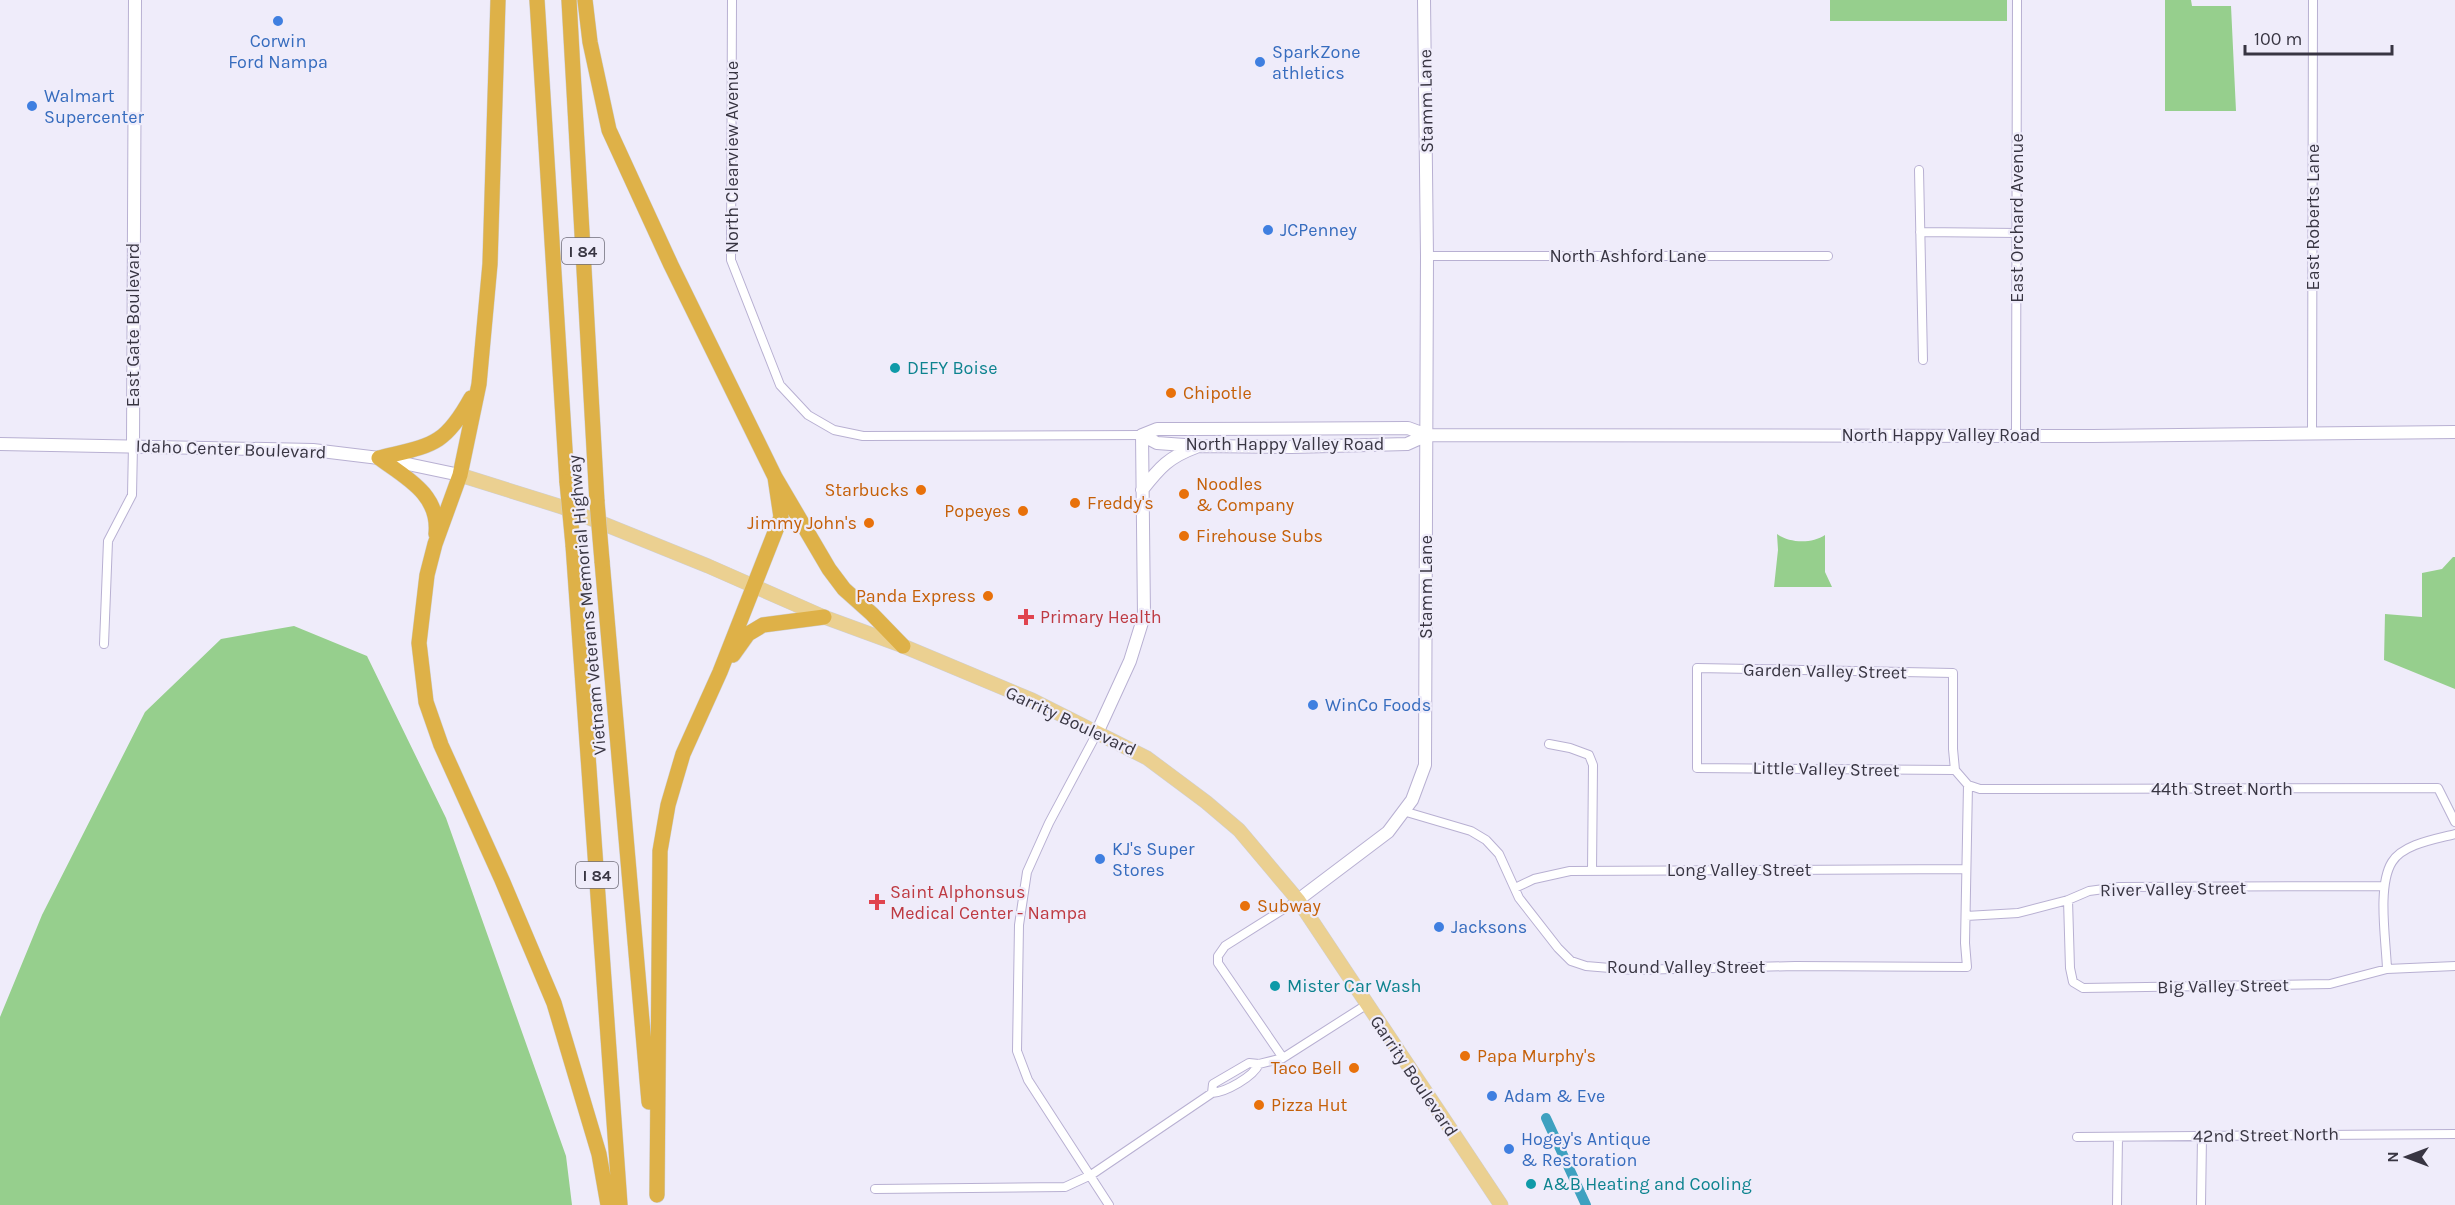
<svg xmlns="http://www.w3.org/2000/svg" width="2455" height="1205" font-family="Karla,sans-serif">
<rect width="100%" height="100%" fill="#efecfa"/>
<path fill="#96cf8d" d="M1830,0H2007V21H1830Z
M2165,0H2191L2192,6H2231L2236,111H2165Z
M1777,534C1789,543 1812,544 1825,535V572L1832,587H1774L1778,550Z
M2453,557H2455V689L2384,660L2385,614L2422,617V573L2442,569Z
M294,626L367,656L446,818L566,1156L572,1205H0V1017L42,915L145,712L221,639Z"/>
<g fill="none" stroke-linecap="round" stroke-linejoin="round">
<path stroke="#3ea1c0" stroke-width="10" d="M1546,1118L1586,1205"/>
<g stroke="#b8b0d2" stroke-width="10">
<path id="street" d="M732,0L731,260L780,385L808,415L834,430L863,436L1142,435
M1919,170L1923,360
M1920,232L2018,233
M1427,256H1828
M2312,434L2313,0
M2016,435L2017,0
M104,644L108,541L132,495L133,445
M1097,733L1049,823L1027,872L1019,925L1017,1051L1028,1080L1109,1205
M1549,744L1570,748L1589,755L1593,765L1592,871
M1968,785L1980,789L2438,788L2455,822
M1403,811L1471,831L1486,840L1499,854L1519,898L1558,948L1571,961L1586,966L1634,970L1795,966L1967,967L1965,943L1968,785L1955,770L1953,749V673L1697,668V768L1955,770
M1515,888L1534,879L1570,871L1966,869
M2068,900L2070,968L2073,982L2083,988L2330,984L2387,969L2455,966
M1966,916L2018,913L2068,900L2089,891L2119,887L2384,886
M2387,969C2386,940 2377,886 2392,862C2403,844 2436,839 2455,834
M1283,1058L1218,963V956L1225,946L1298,900
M1212,1093L1213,1084L1249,1063L1259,1064L1283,1058L1366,1005
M2077,1137L2455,1134
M875,1189L1065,1187L1091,1175L1212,1093C1226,1092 1253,1077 1259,1064
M2117,1205L2118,1137
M2201,1205L2202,1136"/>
</g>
<g stroke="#b8b0d2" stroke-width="14">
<path id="secondary" d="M1142,435L1157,429H1191L1408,428L1427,435L2093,436L2455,432
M1142,435L1157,443L1198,446L1291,447L1407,444L1427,435
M0,444L313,450L379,458L460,475
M133,445L135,0
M1142,490C1160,467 1169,457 1196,447
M1097,733L1130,661L1144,616L1142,435
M1298,900L1388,832L1412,800L1425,765L1427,256L1424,0"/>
</g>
<g stroke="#cfcfd2" stroke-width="15">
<path id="primary" d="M460,475L562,507L708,566L824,617L903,646L1032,700L1147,758L1206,802L1239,830L1298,900L1501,1205"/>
</g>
<g stroke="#cfcfd2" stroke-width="16">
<path id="highway" d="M498,0L490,264L479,384L460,475L435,544L427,575L419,643L426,702L441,745L502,880L554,1003L599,1154L608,1205
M537,0L567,482
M569,0L597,502
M585,0L590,42L609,130L671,265L775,477L829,569L844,589L872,614L903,646
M379,458C431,445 444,447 471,398
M379,458C407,478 440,495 436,534
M573,545L620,1205
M602,561L649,1102
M733,655L748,634L763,625L824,617
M657,1195L660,851L668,805L683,754L720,672L781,517L775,477"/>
</g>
<use href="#street" stroke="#fff" stroke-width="8"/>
<use href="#secondary" stroke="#fff" stroke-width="12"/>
<use href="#primary" stroke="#ebd091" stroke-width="14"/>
<use href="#highway" stroke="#deb148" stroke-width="15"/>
<g stroke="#cfcfd2" stroke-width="16" stroke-linecap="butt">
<path id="highway-bridge" d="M567,482L573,545
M597,502L602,561"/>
</g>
<use href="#highway-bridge" stroke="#deb148" stroke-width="15"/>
</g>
<g fill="#3f7fe0" stroke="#efecfa" stroke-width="2">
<circle cx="278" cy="21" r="6"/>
<circle cx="1260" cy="62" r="6"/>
<circle cx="32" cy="106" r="6"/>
<circle cx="1268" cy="230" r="6"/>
<circle cx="1313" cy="705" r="6"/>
<circle cx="1100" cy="859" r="6"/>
<circle cx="1439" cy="927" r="6"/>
<circle cx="1492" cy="1096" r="6"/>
<circle cx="1509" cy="1149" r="6"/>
</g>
<g fill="#0f9aa8" stroke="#efecfa" stroke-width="2">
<circle cx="895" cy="368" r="6"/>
<circle cx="1275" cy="986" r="6"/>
<circle cx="1531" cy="1184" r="6"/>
</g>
<g fill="#e8710a" stroke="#efecfa" stroke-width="2">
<circle cx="1171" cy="393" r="6"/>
<circle cx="921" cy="490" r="6"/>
<circle cx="1184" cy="494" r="6"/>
<circle cx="1075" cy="503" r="6"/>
<circle cx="1023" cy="511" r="6"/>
<circle cx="869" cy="523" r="6"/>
<circle cx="1184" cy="536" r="6"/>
<circle cx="988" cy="596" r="6"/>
<circle cx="1245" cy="906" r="6"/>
<circle cx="1465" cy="1056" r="6"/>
<circle cx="1354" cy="1068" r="6"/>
<circle cx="1259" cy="1105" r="6"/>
</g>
<g fill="#e0444e" stroke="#efecfa" stroke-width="2">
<path d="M1023 608h6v6h6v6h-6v6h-6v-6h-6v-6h6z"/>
<path d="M874 893h6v6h6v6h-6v6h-6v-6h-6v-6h6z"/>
</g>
<g text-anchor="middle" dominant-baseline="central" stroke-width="4.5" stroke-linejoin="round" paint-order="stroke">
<g fill="#efecfa" stroke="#6f6c79" stroke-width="1.5">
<rect x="562" y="238" width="42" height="26" rx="4.5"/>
<rect x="576" y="862" width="42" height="26" rx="4.5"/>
</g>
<g font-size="16" font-weight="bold" fill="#383542">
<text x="583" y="251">I 84</text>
<text x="597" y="875">I 84</text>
</g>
<g font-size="18" fill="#366cbe" stroke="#efecfa" text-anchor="start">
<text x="278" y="41" text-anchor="middle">Corwin<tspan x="278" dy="21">Ford Nampa</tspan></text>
<text x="1272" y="52">SparkZone<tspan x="1272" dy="21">athletics</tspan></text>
<text x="44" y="96">Walmart<tspan x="44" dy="21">Supercenter</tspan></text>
<text x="1280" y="230">JCPenney</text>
<text x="1325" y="705">WinCo Foods</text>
<text x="1112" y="849">KJ's Super<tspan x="1112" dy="21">Stores</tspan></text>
<text x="1451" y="927">Jacksons</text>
<text x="1504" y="1096">Adam &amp; Eve</text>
<text x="1521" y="1139">Hogey's Antique<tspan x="1521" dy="21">&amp; Restoration</tspan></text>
</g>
<g font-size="18" fill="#383542" stroke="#efecfa">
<text transform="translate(1426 101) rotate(-91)">Stamm Lane</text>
<text transform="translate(732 157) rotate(-90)">North Clearview Avenue</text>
<text transform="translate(2313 217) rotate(-90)">East Roberts Lane</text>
<text transform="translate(2017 218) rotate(-90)">East Orchard Avenue</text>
<text x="1628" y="256">North Ashford Lane</text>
<text transform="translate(133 325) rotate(-90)">East Gate Boulevard</text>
<text x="1941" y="435">North Happy Valley Road</text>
<text x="1285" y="444">North Happy Valley Road</text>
<text transform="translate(231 449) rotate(2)">Idaho Center Boulevard</text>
<text transform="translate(1426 587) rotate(-90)">Stamm Lane</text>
<text transform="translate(587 605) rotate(-95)">Vietnam Veterans Memorial Highway</text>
<text transform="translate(1825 671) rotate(1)">Garden Valley Street</text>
<text transform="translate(1071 721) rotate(25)">Garrity Boulevard</text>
<text transform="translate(1826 769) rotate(1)">Little Valley Street</text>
<text x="2222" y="789">44th Street North</text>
<text x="1739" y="870">Long Valley Street</text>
<text transform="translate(2173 889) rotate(-1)">River Valley Street</text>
<text x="1686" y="967">Round Valley Street</text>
<text transform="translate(2223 986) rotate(-1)">Big Valley Street</text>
<text transform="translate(1414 1076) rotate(56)">Garrity Boulevard</text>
<text transform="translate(2266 1135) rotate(-1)">42nd Street North</text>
</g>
<g font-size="18" fill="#0d838f" stroke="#efecfa" text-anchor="start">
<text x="907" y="368">DEFY Boise</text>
<text x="1287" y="986">Mister Car Wash</text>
<text x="1543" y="1184">A&amp;B Heating and Cooling</text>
</g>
<g font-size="18" fill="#c56008" stroke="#efecfa" text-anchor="start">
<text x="1183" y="393">Chipotle</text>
<text x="1196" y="484">Noodles<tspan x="1196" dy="21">&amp; Company</tspan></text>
<text x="909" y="490" text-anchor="end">Starbucks</text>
<text x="1087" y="503">Freddy's</text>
<text x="1011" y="511" text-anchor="end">Popeyes</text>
<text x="857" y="523" text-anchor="end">Jimmy John's</text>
<text x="1196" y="536">Firehouse Subs</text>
<text x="976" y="596" text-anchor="end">Panda Express</text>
<text x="1257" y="906">Subway</text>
<text x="1477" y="1056">Papa Murphy's</text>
<text x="1342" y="1068" text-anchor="end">Taco Bell</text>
<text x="1271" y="1105">Pizza Hut</text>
</g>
<g font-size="18" fill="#be3a42" stroke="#efecfa" text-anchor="start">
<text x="1040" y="617">Primary Health</text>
<text x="890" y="892">Saint Alphonsus<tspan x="890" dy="21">Medical Center - Nampa</tspan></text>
</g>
</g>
<g transform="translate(2407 1157) rotate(270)" stroke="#efecfa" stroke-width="4.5" paint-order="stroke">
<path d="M0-4.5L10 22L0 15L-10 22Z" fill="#383542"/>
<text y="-9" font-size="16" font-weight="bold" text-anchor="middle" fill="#383542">N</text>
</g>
<path d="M2245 45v9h147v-9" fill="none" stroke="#383542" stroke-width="3"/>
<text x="2254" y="45" font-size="18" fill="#383542" stroke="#efecfa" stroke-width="4.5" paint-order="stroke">100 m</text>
</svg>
